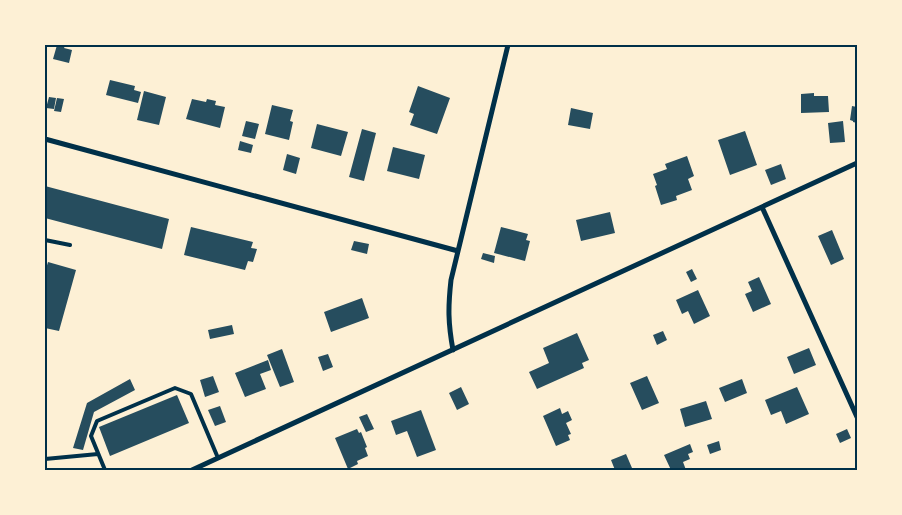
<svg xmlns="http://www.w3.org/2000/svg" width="902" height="515" font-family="'DM Sans',sans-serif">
<rect width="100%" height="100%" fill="#fdf0d5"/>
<path fill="#264d5e" d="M57,45L65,46L64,48L72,50L69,63L53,59Z
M110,80L135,86L134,90L141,92L138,103L106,95Z
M418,86L450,98L437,134L410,125L414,114L409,112Z
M144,91L166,97L159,125L137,120Z
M814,93V96H828L829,112L801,113V94Z
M49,97L56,98L54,109L46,108Z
M57,98L64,99L61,112L54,111Z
M192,99L206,102L207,99L216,101L215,105L225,107L220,128L186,119Z
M272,105L293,110L290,121L293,122L289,140L265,134Z
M852,106L857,107V123L853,122V121L850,120Z
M571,108L593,113L590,129L568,125Z
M246,121L259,124L255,139L242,136Z
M843,121L845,142L830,143L828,123Z
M317,124L348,132L341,156L311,148Z
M362,129L376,133L364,181L349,177Z
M745,131L757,165L730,175L718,140Z
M240,141L253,145L251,153L238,150Z
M393,147L425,155L419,179L387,171Z
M287,154L300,158L296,174L283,170Z
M687,156L694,176L688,179L692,190L676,196L677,200L661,205L655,186L657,185L653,174L667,169L665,164Z
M781,164L786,179L771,185L765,170Z
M45,186L169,219L162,249L45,218Z
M610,212L615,233L581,241L576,220Z
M191,227L253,242L251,248L257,249L253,262L248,261L245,270L184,255Z
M501,227L528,234L526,240L530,241L525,261L494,253Z
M832,230L844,259L831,265L818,236Z
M354,241L369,244L367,254L351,250Z
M483,253L495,256L494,263L481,259Z
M48,262L76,270L59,331L45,328V272Z
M692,269L697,279L691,282L686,272Z
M759,277L771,304L753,312L745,294L752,291L748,282Z
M698,290L710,316L694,324L688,311L682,314L676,300Z
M362,298L369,318L331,332L324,312Z
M232,325L234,334L210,339L208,330Z
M663,331L667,340L657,345L653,335Z
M577,333L589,360L582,363L584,368L537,389L529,372L549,363L543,348Z
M809,348L816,365L794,374L787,357Z
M282,349L294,382L280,387L267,355Z
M328,354L333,367L323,371L318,357Z
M268,360L271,370L260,374L266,389L245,397L235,373Z
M213,376L219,392L205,397L200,380Z
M647,376L659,403L642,410L630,383Z
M130,379L135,390L94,412L83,450L73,448L87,403Z
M742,379L747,393L725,402L719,388Z
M461,387L469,404L457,410L449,393Z
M797,387L809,414L786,424L781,411L771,415L765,400Z
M177,395L189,423L110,456L99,427Z
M706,401L712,419L685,427L680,409Z
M220,406L226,422L215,426L208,410Z
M560,408L562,414L568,411L572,420L566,423L571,434L568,435L570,440L556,446L543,416Z
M421,410L436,450L417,457L407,431L396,435L391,421Z
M367,414L374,429L366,432L359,417Z
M357,429L359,433L361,432L367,447L365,448L368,456L357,461L358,464L348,469L335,438Z
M847,429L851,438L840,443L836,434Z
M719,441L721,450L710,454L707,445Z
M690,444L693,452L688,454L690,459L683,462L686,470H671L664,455Z
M626,454L632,468L629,470H615L611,460Z"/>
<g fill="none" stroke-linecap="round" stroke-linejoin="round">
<path stroke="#003049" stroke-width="4" d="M45,240L70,245
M45,459L98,454
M105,470L91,436L97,421L175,388L191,394L218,458"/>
<path stroke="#003049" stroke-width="5" d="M45,139L458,251
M762,207L857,417
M453,350C448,323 448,307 451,280L508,45
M192,470L857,163"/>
</g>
<rect width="902" height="515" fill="none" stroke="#fdf0d5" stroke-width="92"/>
<rect x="46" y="46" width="810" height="423" fill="none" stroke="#003049" stroke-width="2"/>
</svg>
